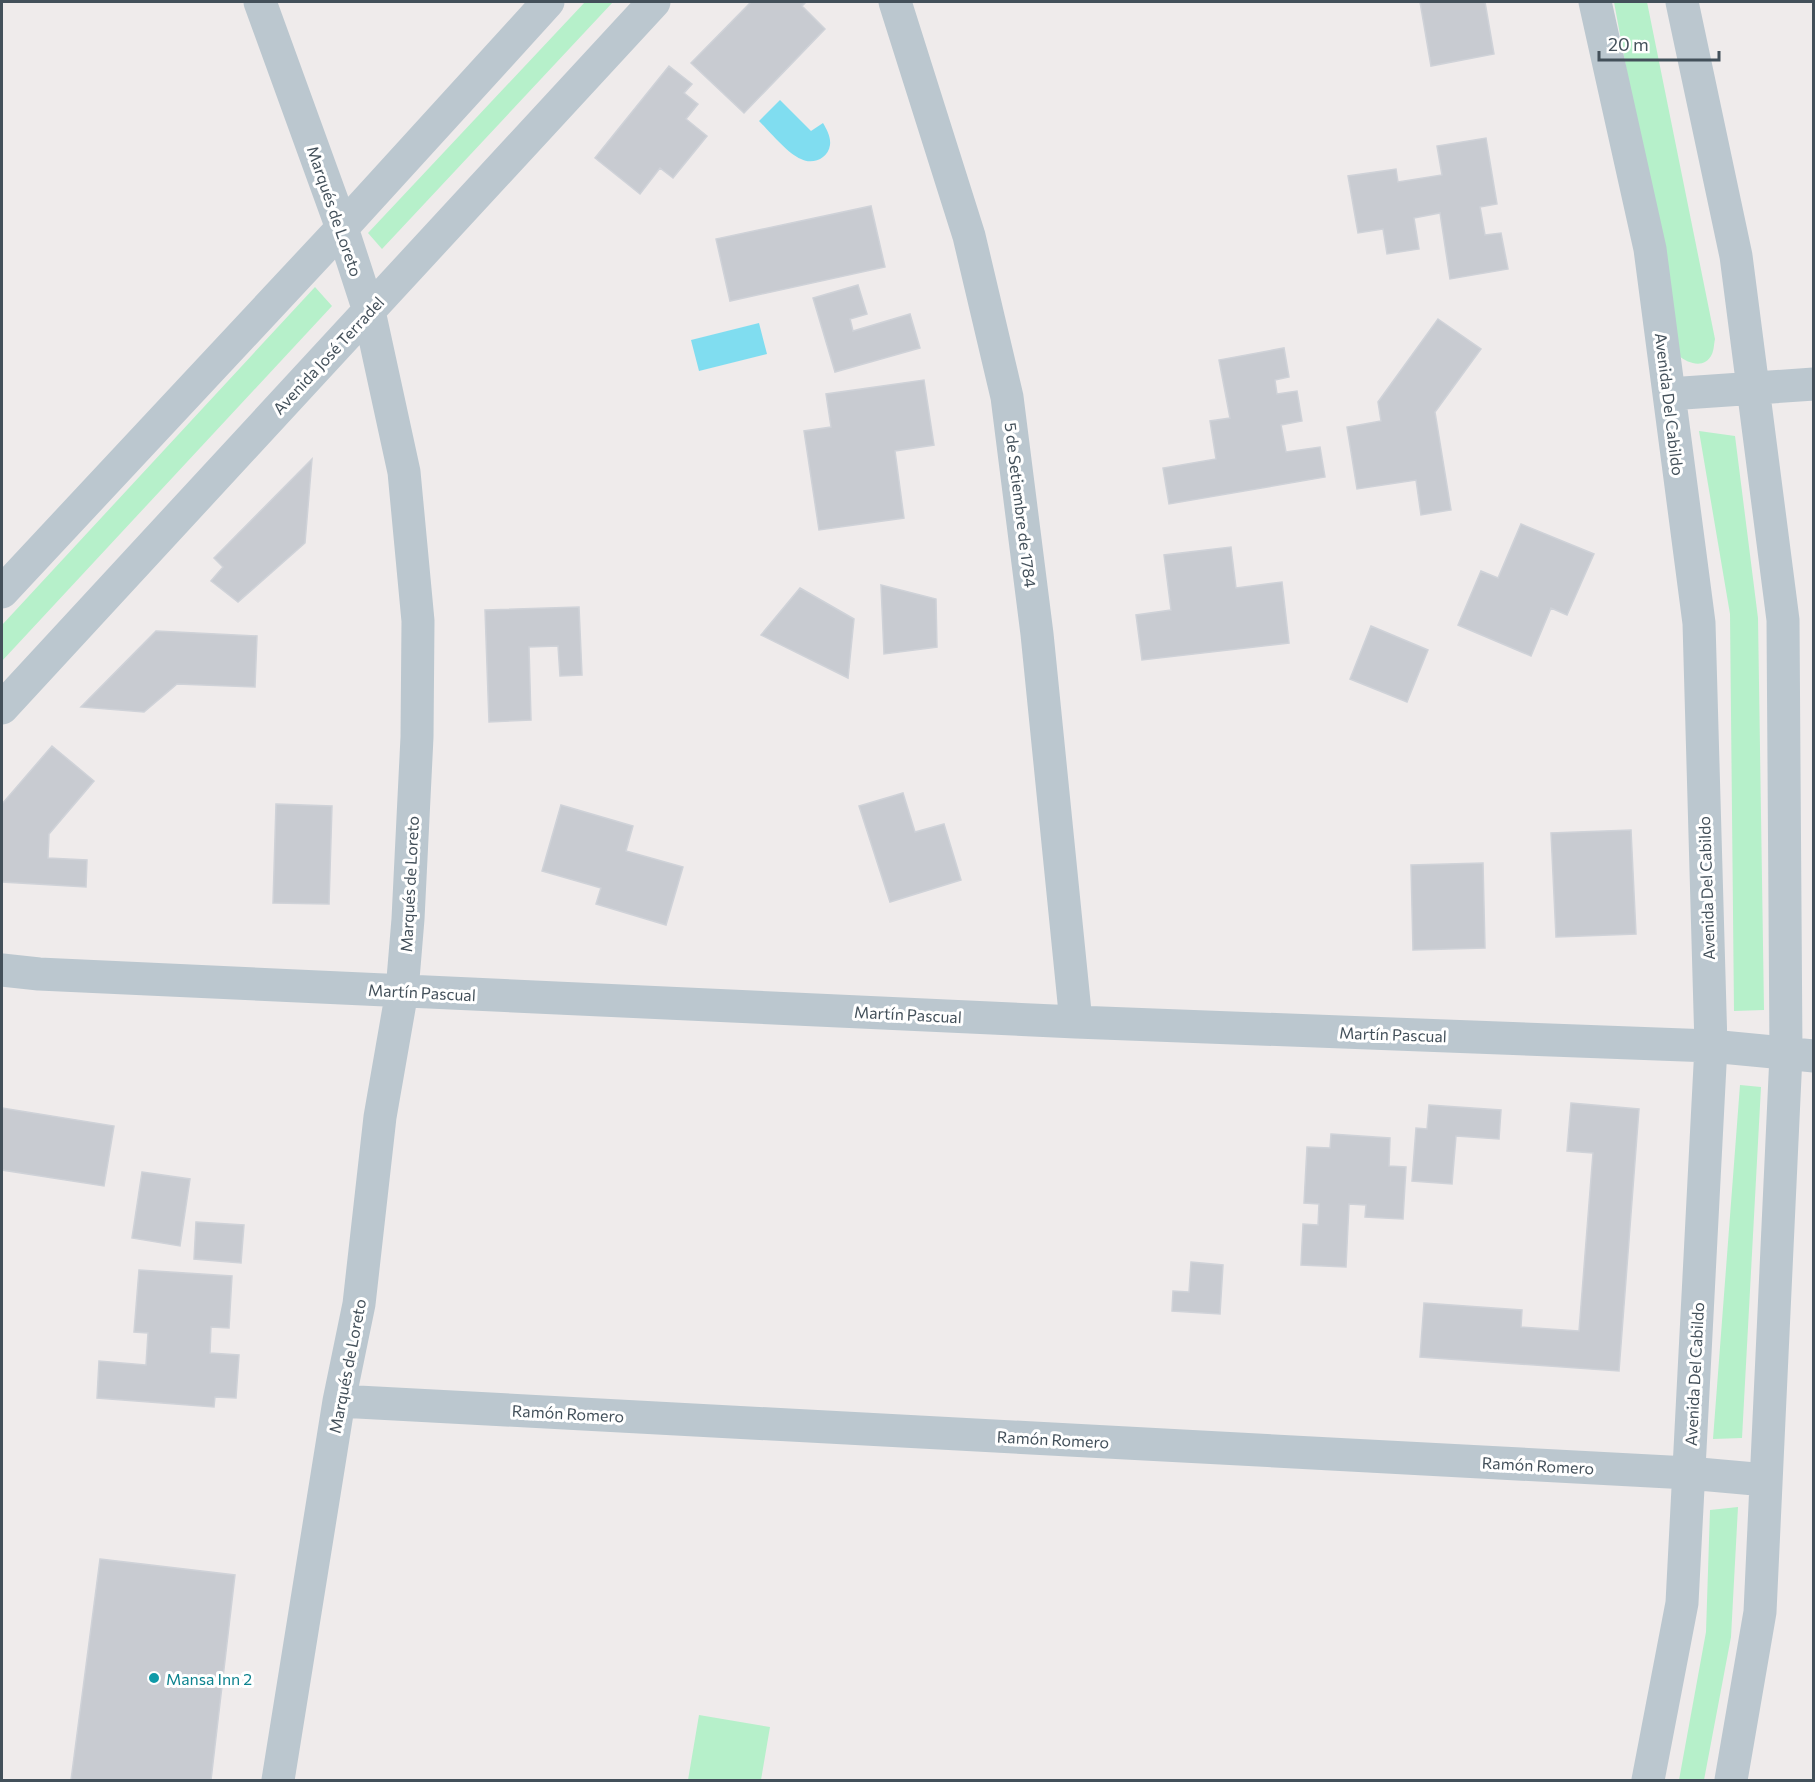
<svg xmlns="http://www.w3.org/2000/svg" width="1815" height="1782" font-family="Commissioner,sans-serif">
<rect width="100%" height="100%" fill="#efebeb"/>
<path fill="#b6f0ca" d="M585,2H613L382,249L368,233Z
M1614,2H1647L1715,339C1714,343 1714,350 1712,354C1705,369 1689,364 1679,356Z
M315,287L332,306L2,661V625Z
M1699,431L1735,436L1758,618L1764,1010L1734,1011L1730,614Z
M1740,1085L1761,1087L1742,1438L1713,1439Z
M1738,1507L1731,1637L1704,1780H1679L1706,1632L1710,1510Z
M699,1715L770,1727L761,1780H688Z"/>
<path fill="#80ddf0" d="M780,100L811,131L823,123C827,130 831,137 830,145C828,159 812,165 801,159C788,154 770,132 759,121Z
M759,323L767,354L699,371L691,340Z"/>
<path fill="#c8cbd1" stroke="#cfd2d8" stroke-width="1.5" d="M751,2H806L802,6L825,29L744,113L691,63Z
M1420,2H1485L1494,54L1431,66Z
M669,66L692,84L684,93L698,104L686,119L707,136L673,178L660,168L640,194L595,158Z
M1486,138L1497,204L1480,207L1485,235L1501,233L1508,269L1450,279L1440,213L1414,218L1419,249L1387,254L1383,229L1358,233L1348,176L1396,169L1398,182L1442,175L1437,146Z
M871,206L885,267L730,301L716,239Z
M858,285L867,314L850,319L853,331L910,314L920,348L835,372L813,298Z
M1438,319L1481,349L1435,412L1451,510L1421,515L1416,480L1357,489L1347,427L1381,421L1378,402Z
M1284,348L1289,377L1275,380L1277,394L1297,391L1302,421L1281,425L1286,452L1320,447L1325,477L1169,504L1163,468L1216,459L1210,421L1230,418L1219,360Z
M924,380L934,445L895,451L904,518L819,530L804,431L831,427L826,394Z
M312,459L305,543L238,602L211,581L223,567L214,558Z
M1521,524L1594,554L1567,615L1551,608L1531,656L1458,625L1481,571L1498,578Z
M1231,547L1236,588L1282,582L1289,643L1142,660L1136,615L1171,610L1164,555Z
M881,585L936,599L937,647L884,654Z
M800,588L854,619L848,678L761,635Z
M579,607L582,675L560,676L558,646L529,647L531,720L489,722L485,610Z
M1371,626L1428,650L1407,702L1350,679Z
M156,631L257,636L255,687L177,684L144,712L81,707Z
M52,746L94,781L49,834L48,858L87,860L86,887L2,882V804Z
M903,793L915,832L944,824L961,880L890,902L859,806Z
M276,804L332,806L329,904L273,903Z
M561,805L633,826L626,851L683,867L666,925L596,904L601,888L542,871Z
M1631,830L1636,934L1556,937L1551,833Z
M1483,863L1485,948L1413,950L1411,865Z
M1571,1103L1639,1109L1619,1371L1420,1357L1424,1303L1522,1310L1521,1327L1579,1331L1593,1153L1567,1151Z
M1429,1105L1501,1110L1499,1139L1456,1136L1452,1184L1412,1181L1416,1128L1427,1129Z
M2,1108L114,1126L104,1186L2,1170Z
M1331,1134L1390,1138L1389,1166L1406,1167L1403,1219L1365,1217L1366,1205L1349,1204L1346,1267L1301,1265L1303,1224L1318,1225L1319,1204L1304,1203L1307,1147L1330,1148Z
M142,1172L190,1179L180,1246L132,1238Z
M196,1222L244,1225L241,1263L194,1259Z
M1191,1262L1223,1265L1220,1314L1172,1311L1173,1291L1189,1292Z
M139,1270L232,1276L229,1328L211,1327L210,1353L239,1355L236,1398L215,1397L214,1407L97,1398L99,1361L146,1365L148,1333L134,1332Z
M100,1559L235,1575L211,1780H71Z"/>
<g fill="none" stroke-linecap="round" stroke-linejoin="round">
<path stroke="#bbc7cf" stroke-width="33" d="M260,2L342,228L369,311L404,472L418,621L417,737L408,919L402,991L380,1117L359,1304L339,1401L278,1780
M895,2L969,236L1007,397L1037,634L1076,1022
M1595,2L1650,249L1699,623L1711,1046L1682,1603L1648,1780
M1682,2L1736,256L1783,620L1786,1055L1760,1612L1731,1780
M1669,394L1814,384
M2,592L342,228L548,2
M2,708L654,2
M2,970L39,974L1076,1022L1711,1046L1814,1056
M339,1401L1688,1473L1766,1480"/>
</g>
<circle fill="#0f9aa8" stroke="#fff" stroke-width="2" cx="154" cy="1678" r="6"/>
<g text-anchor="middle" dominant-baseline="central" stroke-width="6" stroke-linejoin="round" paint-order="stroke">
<g font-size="16" fill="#43505a" stroke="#fff">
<text transform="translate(335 211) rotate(71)">Marqués de Loreto</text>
<text transform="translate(328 355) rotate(-47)">Avenida José Terradel</text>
<text transform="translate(1670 404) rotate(83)">Avenida Del Cabildo</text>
<text transform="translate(1021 505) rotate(83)">5 de Setiembre de 1784</text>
<text transform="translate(409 884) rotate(-87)">Marqués de Loreto</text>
<text transform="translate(1706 888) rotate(-92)">Avenida Del Cabildo</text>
<text transform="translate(422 992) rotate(3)">Martín Pascual</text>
<text transform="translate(908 1014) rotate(3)">Martín Pascual</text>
<text transform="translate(1393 1034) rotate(2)">Martín Pascual</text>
<text transform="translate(347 1366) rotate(-79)">Marqués de Loreto</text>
<text transform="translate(1694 1374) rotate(-87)">Avenida Del Cabildo</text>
<text transform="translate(568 1413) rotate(3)">Ramón Romero</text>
<text transform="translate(1053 1439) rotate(3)">Ramón Romero</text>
<text transform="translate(1538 1465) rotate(3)">Ramón Romero</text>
</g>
<g font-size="16" fill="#0d838f" stroke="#fff" text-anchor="start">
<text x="166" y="1678">Mansa Inn 2</text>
</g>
</g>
<rect width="1815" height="1782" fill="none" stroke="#43505a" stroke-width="6"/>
<path d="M1599 51v9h120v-9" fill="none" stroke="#43505a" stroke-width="3"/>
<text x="1608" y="51" font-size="18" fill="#43505a" stroke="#ffffff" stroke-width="4.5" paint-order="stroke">20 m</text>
</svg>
